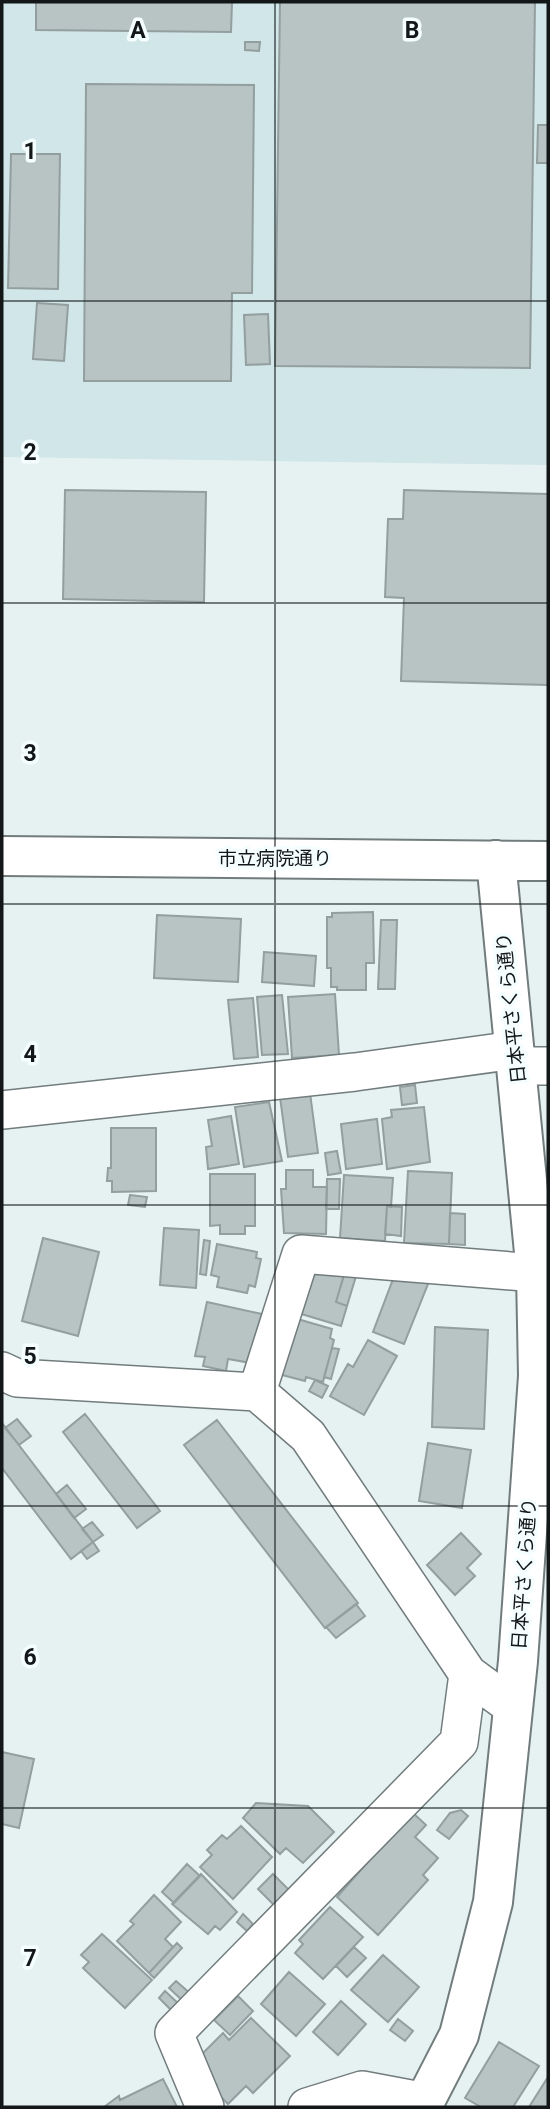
<svg xmlns="http://www.w3.org/2000/svg" width="550" height="2109" font-family="Roboto,'Noto Sans JP',sans-serif">
<rect width="100%" height="100%" fill="#e6f1f2"/>
<path fill="#d1e6e8" d="M2,2H548V465L2,457Z"/>
<path fill="#b8c3c4" stroke="#939e9f" stroke-width="2" d="M36,2H232L231,32L36,30Z
M280,2H535L530,368L275,366Z
M245,42H260L259,51L245,50Z
M86,84L254,85L252,293H232L231,381H84Z
M538,125H548V163H537Z
M11,154H60L58,289L8,288Z
M37,303L68,305L64,361L33,359Z
M268,314L270,364L246,365L244,315Z
M65,490L206,492L204,602L63,599Z
M404,490L548,494V685L401,681L404,598L385,597L388,519H403Z
M373,912L374,963H366V990H337V987H331V968H327V917H332V913Z
M157,915L241,919L238,982L154,978Z
M381,920H397L395,989H378Z
M264,952L316,956L314,986L262,982Z
M335,994L339,1055L292,1058L288,997Z
M282,995L288,1054L262,1055L257,997Z
M253,998L258,1057L234,1059L228,1000Z
M415,1085L417,1103L402,1105L400,1087Z
M310,1093L318,1153L288,1157L280,1097Z
M269,1102L282,1161L244,1167L235,1107Z
M424,1107L430,1162L387,1169L382,1119L392,1117L391,1110Z
M231,1116L239,1164L208,1169L206,1147L212,1146L208,1120Z
M377,1119L382,1164L346,1169L341,1124Z
M111,1128H156V1191L112,1192V1181H107L108,1168H111Z
M337,1151L341,1173L328,1175L325,1153Z
M286,1170H313V1187H327L326,1234L284,1233L281,1189H286Z
M408,1171L452,1173L449,1244L404,1243Z
M210,1174H255V1226H245V1234H220V1225L210,1226Z
M344,1175L393,1178L391,1207L387,1206L385,1241L340,1238Z
M327,1179H340L339,1209H326Z
M130,1195L147,1197L145,1207L128,1205Z
M387,1206L402,1207L401,1236L385,1234Z
M450,1213L465,1214V1245L449,1244Z
M164,1228L199,1230L196,1288L160,1285Z
M43,1238L99,1252L78,1336L22,1321Z
M204,1240L210,1241L206,1275L200,1274Z
M217,1244L257,1252L256,1258L261,1259L255,1287L249,1285L247,1293L217,1287L219,1277L211,1275Z
M316,1262L345,1271L336,1302L347,1306L341,1326L295,1312Z
M398,1266L430,1279L404,1344L373,1332Z
M345,1272L356,1276L347,1306L336,1302Z
M207,1302L262,1314L251,1363L228,1359L226,1371L203,1366L205,1357L195,1356Z
M294,1318L332,1329L330,1338L334,1340L323,1382L306,1377L305,1381L282,1375Z
M435,1327L488,1330L484,1429L432,1427Z
M368,1340L397,1356L364,1415L330,1396L348,1364L353,1367Z
M332,1348L339,1349L331,1379L324,1377Z
M315,1380L328,1386L322,1398L309,1391Z
M85,1414L160,1511L137,1528L63,1432Z
M17,1419L31,1436L19,1445L5,1428Z
M217,1420L358,1603L325,1628L184,1445Z
M2,1423L93,1542L71,1559L2,1468Z
M428,1443L471,1450L462,1508L419,1501Z
M67,1485L86,1509L74,1518L56,1494Z
M92,1522L103,1535L93,1542L82,1529Z
M461,1533L481,1554L467,1568L475,1576L455,1595L427,1565Z
M93,1542L99,1551L87,1559L81,1551Z
M356,1604L365,1616L336,1638L326,1627Z
M2,1752L34,1759L19,1828L2,1824Z
M256,1803L308,1806L334,1832L303,1863L286,1848L280,1854L243,1818Z
M461,1810L468,1816L449,1839L437,1830L450,1813Z
M412,1812L426,1825L415,1837L438,1858L423,1875L428,1880L378,1935L337,1897Z
M241,1826L272,1857L233,1899L200,1867L212,1855L207,1850L222,1835L227,1839Z
M187,1864L200,1876L174,1903L162,1892Z
M201,1874L237,1912L220,1930L215,1926L208,1934L172,1904Z
M273,1874L289,1890L274,1905L258,1889Z
M154,1895L181,1922L165,1939L173,1947L149,1973L117,1941L134,1924L130,1921Z
M330,1907L363,1937L323,1979L295,1953L303,1944L299,1940Z
M243,1914L253,1924L247,1931L237,1922Z
M102,1934L152,1980L125,2008L83,1968L89,1962L81,1955Z
M177,1943L182,1948L154,1978L149,1973Z
M354,1947L366,1958L347,1977L336,1966Z
M383,1955L419,1987L388,2022L351,1990Z
M289,1972L325,2004L296,2036L261,2004Z
M176,1981L191,1994L184,2002L169,1988Z
M165,1991L181,2006L174,2013L159,1998Z
M238,1996L253,2011L230,2035L214,2020Z
M341,2001L366,2024L338,2055L313,2032Z
M251,2018L290,2056L253,2093L246,2086L228,2104L213,2089L217,2085L194,2062L223,2033L229,2040Z
M398,2019L413,2031L405,2041L390,2030Z
M499,2042L539,2066L513,2107H481L465,2098Z
M548,2077V2107H529Z
M163,2079L177,2107H104L119,2096L120,2100Z"/>
<g fill="none" stroke-linecap="round" stroke-linejoin="round">
<g stroke="#727c7d" stroke-width="40">
<path id="street" d="M518,1066H548
M2,1110L355,1072L515,1050
M2,1371L17,1378L257,1392L308,1436L468,1674L512,1706
M257,1392L301,1254L536,1273
M205,2107L174,2033L459,1742L468,1674
M307,2107L362,2090L426,2102"/>
</g>
<g stroke="#727c7d" stroke-width="42">
<path id="secondary" d="M2,856L548,861
M422,2107L459,2035L493,1902L518,1661L538,1376L536,1273L496,860"/>
</g>
<use href="#street" stroke="#fff" stroke-width="37"/>
<use href="#secondary" stroke="#fff" stroke-width="38"/>
</g>
<path fill="none" stroke="#131718" stroke-width="2" stroke-opacity="0.55" d="M275,2V2107M2,301H548M2,603H548M2,904H548M2,1205H548M2,1506H548M2,1808H548"/>
<g text-anchor="middle" dominant-baseline="central" stroke-width="7" stroke-linejoin="round" paint-order="stroke">
<g font-size="19" fill="#131718" stroke="#f5feff">
<text x="275" y="858">市立病院通り</text>
<text transform="translate(511 1008) rotate(-96)">日本平さくら通り</text>
<text transform="translate(524 1574) rotate(-86)">日本平さくら通り</text>
</g>
</g>
<g font-size="23" text-anchor="middle" font-weight="bold" fill="#131718" stroke="#f5feff" stroke-width="7" stroke-linejoin="round" paint-order="stroke">
<text x="138" y="38">A</text>
<text x="412" y="38">B</text>
<text x="30" y="159">1</text>
<text x="30" y="460">2</text>
<text x="30" y="761">3</text>
<text x="30" y="1062">4</text>
<text x="30" y="1364">5</text>
<text x="30" y="1665">6</text>
<text x="30" y="1966">7</text>
</g>
<rect width="550" height="2109" fill="none" stroke="#131718" stroke-width="7"/>
</svg>
